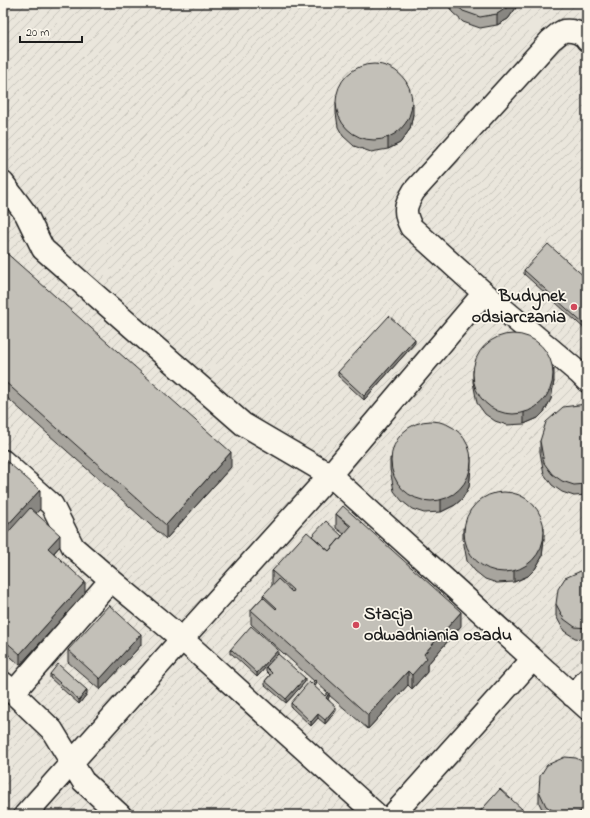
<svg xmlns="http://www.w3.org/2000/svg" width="590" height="818" font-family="'Indie Flower',sans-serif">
<defs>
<pattern id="industrial-furrows" width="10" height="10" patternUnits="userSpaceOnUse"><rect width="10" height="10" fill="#eae6dc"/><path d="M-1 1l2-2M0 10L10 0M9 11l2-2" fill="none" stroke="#c8c5bc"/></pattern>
</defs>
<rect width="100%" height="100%" fill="#fbf7ec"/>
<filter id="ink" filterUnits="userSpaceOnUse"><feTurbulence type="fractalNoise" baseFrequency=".025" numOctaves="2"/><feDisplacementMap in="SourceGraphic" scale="8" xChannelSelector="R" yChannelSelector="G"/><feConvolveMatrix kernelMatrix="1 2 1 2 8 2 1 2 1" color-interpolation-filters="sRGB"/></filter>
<g filter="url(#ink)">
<path fill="url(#industrial-furrows)" d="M3,3H587V815H3Z"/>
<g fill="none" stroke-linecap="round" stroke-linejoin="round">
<g stroke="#1c1c1c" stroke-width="25">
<path id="minor" d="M587,40C583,33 573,30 564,31C560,32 555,37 551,40L414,191C405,206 403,211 411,227L484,293L579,373L587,381
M3,183L26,214L43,249L243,424L330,475L587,708
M3,461L52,505L73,547L111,580L182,639L377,815
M3,683L52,730L83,781L120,815
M14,692L111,580
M573,696L587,680
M25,815L182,639L330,475L484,293
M393,815L532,660"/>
</g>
<use href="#minor" stroke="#fbf7ec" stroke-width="22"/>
</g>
<path fill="#a8a59e" stroke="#1c1c1c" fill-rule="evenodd" d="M447,3H519L518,5L508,19L497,25L480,28L463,22L452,12Z
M336,102L413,114L410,129L400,143L388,149L371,152L354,146L343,136L338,127L336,113Z
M3,250L231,467L166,539L3,394Z
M524,270L587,279V331L524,274Z
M415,343L364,400L338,376V372Z
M473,370L554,381L551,399L544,412L538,418L524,424L507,425L495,421L485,414L477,403L473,382Z
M587,404V495L574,496L562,492L552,485L544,474L540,452V441Z
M3,458L40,509L36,513L60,546L54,553L85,593L20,665L3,650Z
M390,458L471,468L469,487L462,499L455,505L441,512L424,513L412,509L402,501L394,491L390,469Z
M336,514L461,626L427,665V672L412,689L408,685L368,729L329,695V697L328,699L336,711L325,724L318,718L311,726L291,707V703L314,681L251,624V610L263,597V595L272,586V571L312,536H342L344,534L336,528ZM316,682L328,693L325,696L314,687L316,685Z
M463,528L544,538L542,557L535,569L528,576L514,582L497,583L485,579L475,571L467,561L463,539Z
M587,570V640L575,638L564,631L556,616V604Z
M141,645L100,690L68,662V650Z
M230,650L278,654L305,682L286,703L265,685V681L270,675L266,671V667L257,677L232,654H230Z
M50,674L87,694L79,704L50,678Z
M539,791L587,815H545L539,803Z"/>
<path fill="#888681" stroke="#1c1c1c" d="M511,3H519L518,5L508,19L497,25V14Z
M413,103V114L410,129L400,143L388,149V138Z
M415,339V343L364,400V396Z
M554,369V381L551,399L544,412L538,418L524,424V413Z
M231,452V467L166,539V525Z
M471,457V468L469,487L462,499L455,505L441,512V500Z
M40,490V509L3,549V530Z
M544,527V538L542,557L535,569L528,576L514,582V571Z
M60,535V546L48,559V548Z
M85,582V593L20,665V654Z
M461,612V626L427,665V672L412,689V675L424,654Z
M141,634V645L100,690V679Z
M278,650V654L257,677V673Z
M408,671V685L368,729V715Z
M305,678V682L286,703V699Z
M316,681V685L313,689V685Z
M87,690V694L79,704V700Z
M329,693V697L326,702V698Z
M336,707V711L325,724V720Z
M318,714V718L311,726V722Z
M587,808V815H573Z"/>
<path fill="#c3c0b8" stroke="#1c1c1c" d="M454,3H511L508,7L497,14L480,17L463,11Z
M336 102a38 38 0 1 1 76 0a38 38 0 1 1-76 0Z
M548,244L587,279V327L524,270Z
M3,250L231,452L166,525L3,380Z
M389,316L415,339L364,396L338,372Z
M473 374a40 40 0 1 1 80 0a40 40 0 1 1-80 0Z
M586,404H587V484L574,485L562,481L552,474L544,463L540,441L546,422L563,407Z
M391 461a40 40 0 1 1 80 0a40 40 0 1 1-80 0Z
M3,458L40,490L3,530Z
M464 532a40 40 0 1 1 80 0a40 40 0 1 1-80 0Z
M343,506L461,612L424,654L427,658L412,675L408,671L368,715L251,610L263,597L276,609L277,608L263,595L278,579L292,592L293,590L272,571L307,532L329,551L351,526L336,514Z
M30,508L60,535L48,548L85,582L20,654L3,639V538Z
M326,521L342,536L329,551L312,536Z
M583,570H587V628L575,627L564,619L556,604L558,589L565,578Z
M109,605L141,634L100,679L68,650Z
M251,626L278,650L257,673L232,650H230Z
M278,654L305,678L286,699L265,681L272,673L266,667Z
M58,664L87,690L79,700L50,674Z
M315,680L316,681L313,685L325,696L328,692L329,693L326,698L336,707L325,720L318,714L311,722L291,703L309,682L311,684Z
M565,757L576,758L587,764V808L573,815L558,814L546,806L539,791L540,776L547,765Z
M500,789L522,809L519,811L523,815H477Z"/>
</g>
<g fill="#d1495b" stroke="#fbf7ec" stroke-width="1.5">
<circle cx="574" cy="307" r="4"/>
<circle cx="356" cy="625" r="4"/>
</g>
<g text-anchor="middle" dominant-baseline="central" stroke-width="3.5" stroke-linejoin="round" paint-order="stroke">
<g font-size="18" font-weight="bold" fill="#1c1c1c" stroke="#fbf7ec" text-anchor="end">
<text x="566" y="297">Budynek<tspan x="566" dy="21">odsiarczania</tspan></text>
<text x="364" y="615" text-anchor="start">Stacja<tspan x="364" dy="21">odwadniania osadu</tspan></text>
</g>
</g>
<rect width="590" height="818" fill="none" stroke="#fbf7ec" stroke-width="16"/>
<rect x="8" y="8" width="574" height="802" fill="none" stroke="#1c1c1c" stroke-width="1.5" filter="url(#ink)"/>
<path d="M20 36v6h62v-6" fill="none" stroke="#1c1c1c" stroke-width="2"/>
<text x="26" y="36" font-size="12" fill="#1c1c1c" stroke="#fbf7ec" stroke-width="3" paint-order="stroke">20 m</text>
</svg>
